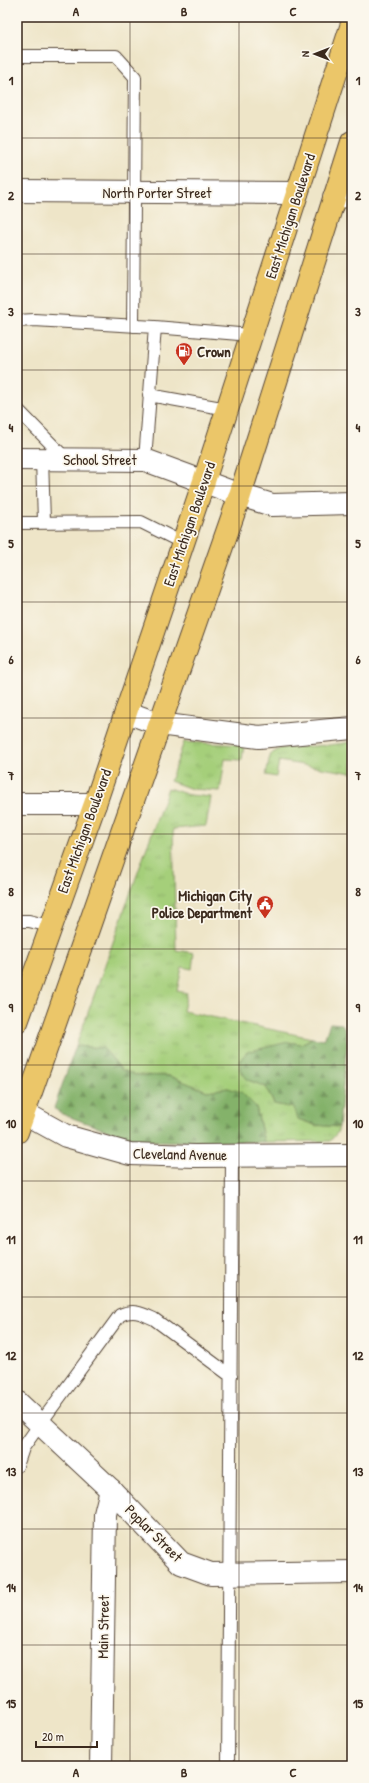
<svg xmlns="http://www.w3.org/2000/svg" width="369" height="1783" font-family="'Patrick Hand',sans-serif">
<defs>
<pattern id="grass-tufts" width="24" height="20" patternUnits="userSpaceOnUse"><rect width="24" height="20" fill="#a5cf7a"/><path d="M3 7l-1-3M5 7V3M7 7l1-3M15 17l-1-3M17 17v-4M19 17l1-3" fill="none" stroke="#8fb269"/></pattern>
<pattern id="forest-firs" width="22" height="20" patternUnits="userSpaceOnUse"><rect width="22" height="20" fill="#84b26a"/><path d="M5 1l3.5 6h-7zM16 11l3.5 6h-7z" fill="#6d9157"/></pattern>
</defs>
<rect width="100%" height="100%" fill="#fbf7ec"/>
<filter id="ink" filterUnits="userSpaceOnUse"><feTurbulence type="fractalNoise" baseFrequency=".025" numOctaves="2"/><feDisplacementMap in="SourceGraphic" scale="8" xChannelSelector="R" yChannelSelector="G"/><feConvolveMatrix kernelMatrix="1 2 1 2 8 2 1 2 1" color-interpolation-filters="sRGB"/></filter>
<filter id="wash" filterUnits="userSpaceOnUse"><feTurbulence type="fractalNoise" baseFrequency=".012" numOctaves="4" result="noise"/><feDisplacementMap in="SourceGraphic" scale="16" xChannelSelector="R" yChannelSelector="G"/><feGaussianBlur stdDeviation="0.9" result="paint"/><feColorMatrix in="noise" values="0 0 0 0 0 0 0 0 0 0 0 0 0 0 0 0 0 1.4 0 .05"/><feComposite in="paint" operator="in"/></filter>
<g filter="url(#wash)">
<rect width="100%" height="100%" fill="#eee5c8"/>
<path fill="url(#grass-tufts)" stroke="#707c4c" d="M184,742L244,745L242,760L225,759L220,791L192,789L170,781Z
M352,742V773L279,761L276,777L266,775L269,760L271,754L281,748L330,745Z
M168,788L189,795L211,797L206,826L173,829L176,950L194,953L192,969L182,967L177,991L187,993L183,1011L312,1038L301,1044L288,1042L248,1080L266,1087L274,1104L294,1108L298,1119L315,1125L339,1127L337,1133L330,1141L264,1142L256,1107L228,1088L207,1091L169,1076L135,1075L122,1070L103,1048L76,1046Z"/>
<path fill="url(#forest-firs)" stroke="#606e44" d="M330,1023L342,1024L346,1032L347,1044L339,1127L315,1125L298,1119L294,1108L274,1104L266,1087L248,1080L240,1070V1060L247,1052L288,1042L301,1044L312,1038L324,1040Z
M76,1046L103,1048L122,1070L135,1075L169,1076L207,1091L228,1088L241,1092L256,1107L264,1142L150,1141L119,1135L62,1114L54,1108Z"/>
</g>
<g filter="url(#ink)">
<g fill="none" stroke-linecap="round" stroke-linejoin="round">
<g stroke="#564638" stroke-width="14">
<path id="service" d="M17,56H116L135,77L133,326
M17,321L34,320L155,327
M149,395L227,409
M17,409L66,459
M42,459L44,521
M145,460L155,327L251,335
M17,523L141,522L183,543
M17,921H29L50,926
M17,1466L23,1448L40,1424L120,1315C134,1309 141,1313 154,1319L231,1376
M228,1766L232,1156"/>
</g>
<g stroke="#564638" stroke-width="24">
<path id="minor" d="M17,191L297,193
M334,197L352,196
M17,459L145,460L240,495L272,505L352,503
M126,712L159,724L259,737L352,728
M17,804H95
M17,1109L66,1136L130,1154L195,1156L352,1155
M101,1766L105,1514L111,1490"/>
</g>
<g stroke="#564638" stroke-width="24">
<path id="tertiary" d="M17,1402L111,1490L181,1563L211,1574L352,1572"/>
</g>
<g stroke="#564638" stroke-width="24">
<path id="primary" d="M17,1022L95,804L204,481L352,24
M17,1132L240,495L352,142"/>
</g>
<use href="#service" stroke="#fff" stroke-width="12"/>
<use href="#minor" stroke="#fff" stroke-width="22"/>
<use href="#tertiary" stroke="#fff" stroke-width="22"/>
<use href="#primary" stroke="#ebc669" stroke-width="22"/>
</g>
</g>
<path fill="none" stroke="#3b2a1e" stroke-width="1" stroke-opacity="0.55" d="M130,17V1766M239,17V1766M17,138H352M17,254H352M17,370H352M17,486H352M17,602H352M17,718H352M17,834H352M17,949H352M17,1065H352M17,1181H352M17,1297H352M17,1413H352M17,1529H352M17,1645H352"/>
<defs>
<g id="fuel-pin" transform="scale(0.9)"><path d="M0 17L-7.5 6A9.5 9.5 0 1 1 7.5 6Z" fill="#c8321e" stroke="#fbf7ec"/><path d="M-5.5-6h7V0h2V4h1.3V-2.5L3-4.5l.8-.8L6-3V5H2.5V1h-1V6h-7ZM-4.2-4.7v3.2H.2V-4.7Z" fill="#fff"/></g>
<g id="civic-pin" transform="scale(0.9)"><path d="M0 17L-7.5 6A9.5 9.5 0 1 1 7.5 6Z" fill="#c8321e" stroke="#fbf7ec"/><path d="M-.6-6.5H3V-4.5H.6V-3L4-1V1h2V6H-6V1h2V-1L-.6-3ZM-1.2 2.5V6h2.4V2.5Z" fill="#fff"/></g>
</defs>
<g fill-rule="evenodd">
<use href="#fuel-pin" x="184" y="351"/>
<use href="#civic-pin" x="265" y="904"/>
</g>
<g text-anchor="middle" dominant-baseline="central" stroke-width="3.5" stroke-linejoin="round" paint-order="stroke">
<g font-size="15" fill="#3b2a1e" stroke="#fbf7ec">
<text x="157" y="192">North Porter Street</text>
<text transform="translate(290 216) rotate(-72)">East Michigan Boulevard</text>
<text x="100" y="459">School Street</text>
<text transform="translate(189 524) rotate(-71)">East Michigan Boulevard</text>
<text transform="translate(84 831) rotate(-70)">East Michigan Boulevard</text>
<text transform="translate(180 1154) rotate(1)">Cleveland Avenue</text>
<text transform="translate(154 1533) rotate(45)">Poplar Street</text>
<text transform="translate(103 1627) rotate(-89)">Main Street</text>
</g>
<g font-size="15" font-weight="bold" fill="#3b2a1e" stroke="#fbf7ec" text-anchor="start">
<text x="197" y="351">Crown</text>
<text x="252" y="895" text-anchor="end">Michigan City<tspan x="252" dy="17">Police Department</tspan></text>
</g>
</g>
<rect width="369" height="1783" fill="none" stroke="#fbf7ec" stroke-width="44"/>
<g transform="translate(315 54) rotate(270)" stroke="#fbf7ec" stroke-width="3" paint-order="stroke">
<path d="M0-3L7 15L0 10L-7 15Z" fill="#3b2a1e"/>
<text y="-6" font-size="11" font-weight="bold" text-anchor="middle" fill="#3b2a1e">N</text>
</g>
<path d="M36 1741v6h61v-6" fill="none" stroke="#3b2a1e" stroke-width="2"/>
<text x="42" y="1741" font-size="12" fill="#3b2a1e" stroke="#fbf7ec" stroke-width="3" paint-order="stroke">20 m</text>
<rect x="22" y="22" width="325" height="1739" fill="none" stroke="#3b2a1e" stroke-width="1.5"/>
<g font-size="13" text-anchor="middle" font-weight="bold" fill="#3b2a1e">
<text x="76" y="16">A</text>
<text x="184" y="16">B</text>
<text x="293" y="16">C</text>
<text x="11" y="85">1</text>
<text x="358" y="85">1</text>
<text x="11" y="200">2</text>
<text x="358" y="200">2</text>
<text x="11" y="316">3</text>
<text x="358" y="316">3</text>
<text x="11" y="432">4</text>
<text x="358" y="432">4</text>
<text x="11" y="548">5</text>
<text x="358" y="548">5</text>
<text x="11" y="664">6</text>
<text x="358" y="664">6</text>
<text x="11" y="780">7</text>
<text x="358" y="780">7</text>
<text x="11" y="896">8</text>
<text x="358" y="896">8</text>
<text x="11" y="1012">9</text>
<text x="358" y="1012">9</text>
<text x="11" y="1128">10</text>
<text x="358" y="1128">10</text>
<text x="11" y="1244">11</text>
<text x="358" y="1244">11</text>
<text x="11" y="1360">12</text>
<text x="358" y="1360">12</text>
<text x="11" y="1476">13</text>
<text x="358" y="1476">13</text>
<text x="11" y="1592">14</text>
<text x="358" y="1592">14</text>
<text x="11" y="1708">15</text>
<text x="358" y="1708">15</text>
<text x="76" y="1777">A</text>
<text x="184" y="1777">B</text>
<text x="293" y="1777">C</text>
</g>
</svg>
